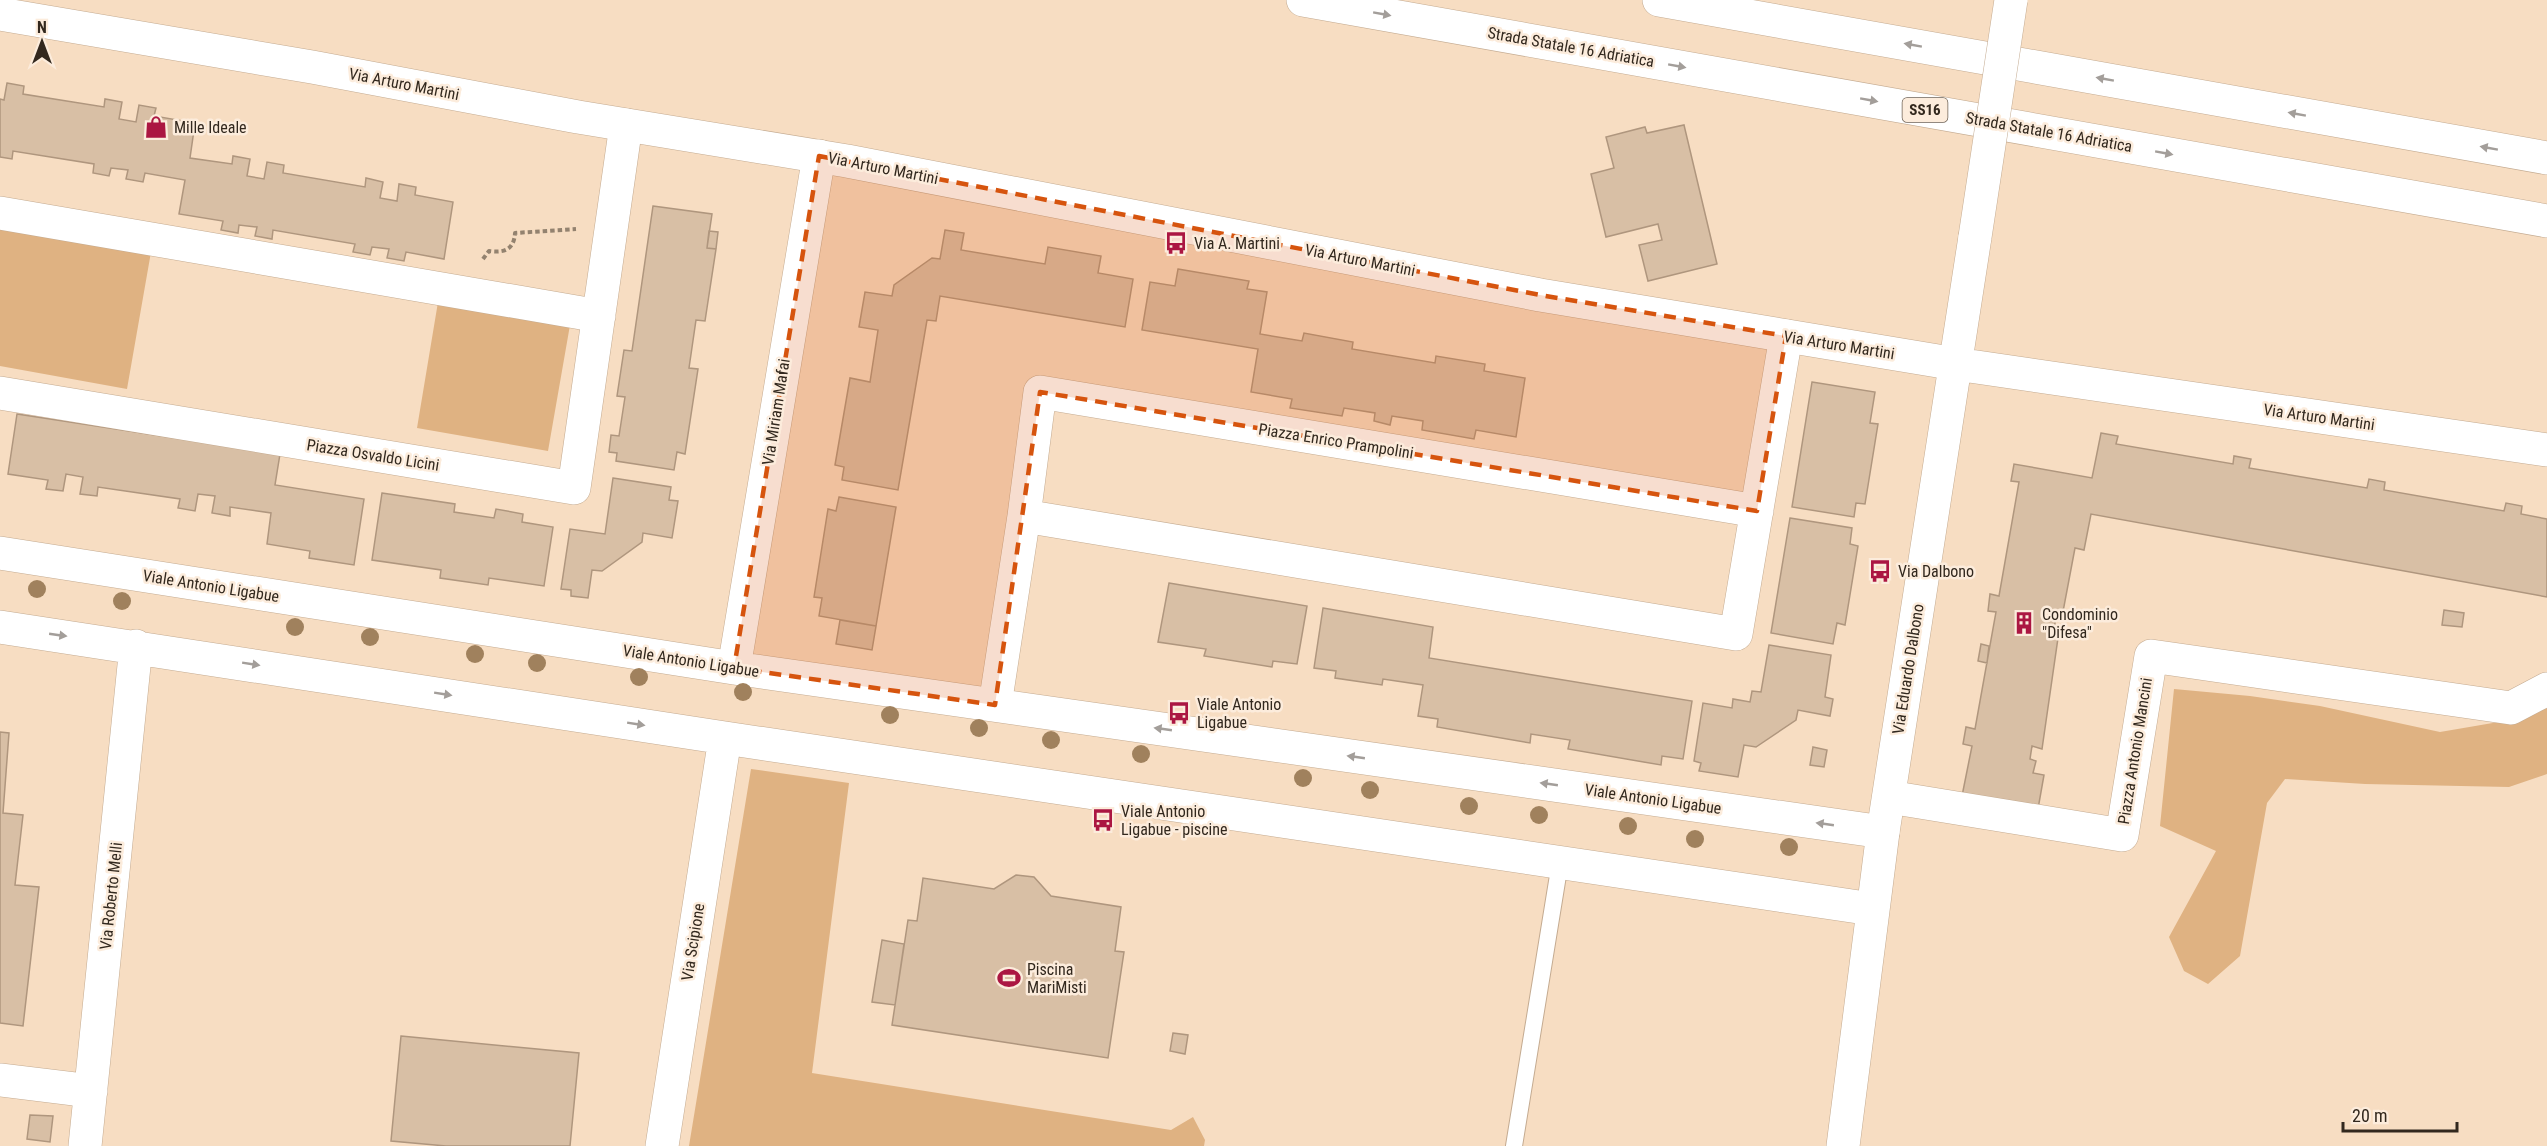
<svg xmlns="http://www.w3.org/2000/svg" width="2547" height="1146" font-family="'Roboto Condensed',sans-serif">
<rect width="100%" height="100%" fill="#f7ddc2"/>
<path fill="#dfb282" d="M0,225L151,252L127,389L0,366Z
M438,302L570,325L548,451L417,428Z
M2174,689L2250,696L2320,706L2440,732L2522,718L2547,708V774L2509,787L2365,784L2285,779L2267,803L2240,956L2208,984L2184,971L2169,937L2216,851L2160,826Z
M751,769L849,783L812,1073L1171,1130L1193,1117L1205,1140L1204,1146H689Z"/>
<path fill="#d8bfa5" stroke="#af967e" stroke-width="1.5" d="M7,83L24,86L23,94L104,107L105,99L122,102L119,119L136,122L139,105L156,108L154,116L195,123L190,158L232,164L233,156L250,159L247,176L264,179L267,162L284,165L283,173L365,187L366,178L383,182L380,198L397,201L399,184L416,187L415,195L453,202L444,259L406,252L404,261L387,258L389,249L372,247L370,255L353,252L355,244L273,230L272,239L255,236L257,227L239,225L238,233L221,230L223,221L179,214L185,180L145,173L143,182L126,179L128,170L111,168L109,176L93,173L94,164L13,151L12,159L0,157V99L4,100Z
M1684,125L1717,264L1648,281L1639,245L1662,240L1658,224L1606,237L1591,174L1614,168L1606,137L1645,127L1647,133Z
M653,206L712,214L707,248L716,249L705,321L696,320L689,368L698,369L685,454L677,452L674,470L616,461L617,453L609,452L611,435L619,436L625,397L617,396L624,350L632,351Z
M945,230L964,233L961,250L1045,264L1048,247L1101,256L1098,273L1133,279L1125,327L940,296L936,321L927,320L898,490L842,480L844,467L835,465L850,378L870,382L878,330L859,327L865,292L892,296L894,285L932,258L940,259Z
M709,231L718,232L716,249L707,248Z
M1178,269L1249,281L1247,289L1267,292L1260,334L1302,341L1304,333L1353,342L1352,349L1435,363L1436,356L1485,364L1484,371L1525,378L1516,437L1476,430L1474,439L1422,430L1423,421L1392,416L1390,425L1374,421L1375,413L1344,408L1342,416L1290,408L1292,399L1251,392L1258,349L1142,330L1150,282L1175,286Z
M1812,382L1875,392L1870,423L1878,424L1865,504L1856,503L1854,517L1792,507Z
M17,414L280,454L275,485L364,499L354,565L309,558L310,551L267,544L271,513L230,507V516L212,513L215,496L198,494L195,511L178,508L180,499L98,487L97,496L80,494L83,477L66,474L63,491L46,489L48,480L8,474Z
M2101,433L2118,436L2116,444L2233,464L2234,456L2251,459L2249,468L2367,488L2369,479L2385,482L2384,490L2504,511L2506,503L2522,506L2521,514L2547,519V597L2091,514L2084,550L2075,548L2062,617L2056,616L2054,630L2059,631L2042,749L2032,746L2030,759L2036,761L2033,773L2044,775L2038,809L1962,796L1972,746L1963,744L1966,727L1975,729L1996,612L1988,611L1990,594L1999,596L2019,482L2011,481L2014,464L2092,478Z
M613,478L671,487L669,500L678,501L672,538L643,533L642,542L602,571L592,570L588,598L571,596V590L561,589L570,529L605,534Z
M382,493L455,504L454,512L494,518L496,509L523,514L522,522L553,527L544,586L489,578L488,585L440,578L441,570L372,560Z
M839,497L896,507L876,626L819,616L822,598L814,597L828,509L836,511Z
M1790,518L1852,528L1850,544L1858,546L1845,625L1837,623L1833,644L1771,633Z
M1169,583L1307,606L1297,664L1273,661L1272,667L1204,656L1206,649L1158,642Z
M1323,608L1433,627L1429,658L1692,701L1683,759L1662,756L1661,765L1568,749L1570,740L1531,734L1530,743L1437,727L1438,719L1418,716L1423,685L1383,679L1382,685L1335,678L1336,671L1314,668Z
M2444,610L2464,613L2462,627L2442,625Z
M840,620L876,626L872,650L836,644Z
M1981,644L1989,646L1987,663L1978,661Z
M1769,645L1831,655L1825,697L1833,699L1830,716L1798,710L1796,720L1756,747L1744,745L1738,777L1699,771L1701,763L1694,761L1703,703L1732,708L1733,699L1750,702L1752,691L1761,692Z
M0,732L9,733L3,813L23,815L15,885L39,887L23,1026L0,1023Z
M1813,747L1827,750L1824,767L1810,765Z
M1016,875L1034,877L1051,896L1121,907L1115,951L1124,952L1108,1058L892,1025L908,920L917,921L923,878L994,889Z
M882,940L904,944L895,1005L872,1002Z
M1173,1033L1188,1035L1185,1054L1170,1051Z
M401,1036L579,1053L570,1146H446L391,1141Z
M30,1115L53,1116L50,1142L27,1139Z"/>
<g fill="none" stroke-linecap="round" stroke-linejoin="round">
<g stroke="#c4ab91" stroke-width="18">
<path id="lane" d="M1514,1146L1560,863"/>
</g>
<g stroke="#c4ab91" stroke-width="34">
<path id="street" d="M0,213L599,316
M0,393L574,488L626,125
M1024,516L1040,392L1757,511
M0,553L734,668L1883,832
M0,627L725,738L1872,909
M734,668L819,156
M995,705L1024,516L1736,634L1786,336
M1889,797L2122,835L2151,656L2511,708L2547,689
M0,1080L91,1091
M85,1146L136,646
M662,1146L725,738"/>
</g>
<g stroke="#c4ab91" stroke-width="34">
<path id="secondary" d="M0,14L312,67L578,117L847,161L1540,295L1956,364L2547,450
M1843,1146L1883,832L1975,237"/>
</g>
<g stroke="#c4ab91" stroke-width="34">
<path id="highway" d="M1303,0L2547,221
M1659,0L2547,158"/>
</g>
<path stroke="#93826f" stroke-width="4" stroke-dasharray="4.5 3" stroke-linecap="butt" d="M483,259L489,251C504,253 514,250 515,233L576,229"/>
<use href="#lane" stroke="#fff" stroke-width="16"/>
<use href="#street" stroke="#fff" stroke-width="33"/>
<use href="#secondary" stroke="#fff" stroke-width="33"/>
<use href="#highway" stroke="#fff" stroke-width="33"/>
<g stroke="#c4ab91" stroke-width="34" stroke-linecap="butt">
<path id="secondary-bridge" d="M1975,237L2011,0"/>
</g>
<use href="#secondary-bridge" stroke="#fff" stroke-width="33"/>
</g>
<g fill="#a0815d">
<circle cx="37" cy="589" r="9"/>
<circle cx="122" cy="601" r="9"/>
<circle cx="295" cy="627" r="9"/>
<circle cx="370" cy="637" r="9"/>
<circle cx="475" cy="654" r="9"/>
<circle cx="537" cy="663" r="9"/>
<circle cx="639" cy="677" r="9"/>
<circle cx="743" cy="692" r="9"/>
<circle cx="890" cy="715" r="9"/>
<circle cx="979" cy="728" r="9"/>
<circle cx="1051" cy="740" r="9"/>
<circle cx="1141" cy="754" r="9"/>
<circle cx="1303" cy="778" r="9"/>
<circle cx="1370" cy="790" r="9"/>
<circle cx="1469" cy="806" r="9"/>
<circle cx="1539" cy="815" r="9"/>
<circle cx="1628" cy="826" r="9"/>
<circle cx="1695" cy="839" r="9"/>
<circle cx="1789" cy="847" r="9"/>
</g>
<defs><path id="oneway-solid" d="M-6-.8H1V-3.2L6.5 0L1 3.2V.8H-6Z" transform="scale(1.5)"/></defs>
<g fill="#a39e9a">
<use href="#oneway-solid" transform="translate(1382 14) rotate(10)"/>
<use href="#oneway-solid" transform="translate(1913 45) rotate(-170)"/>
<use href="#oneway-solid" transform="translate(1677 66) rotate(10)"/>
<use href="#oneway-solid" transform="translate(2105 79) rotate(-170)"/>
<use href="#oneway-solid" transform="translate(1869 100) rotate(10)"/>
<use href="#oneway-solid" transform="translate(2297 114) rotate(-170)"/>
<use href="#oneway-solid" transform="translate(2489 148) rotate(-170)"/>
<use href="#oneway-solid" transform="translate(2164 153) rotate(10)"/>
<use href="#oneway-solid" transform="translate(58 635) rotate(8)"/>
<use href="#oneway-solid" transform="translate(251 664) rotate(9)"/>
<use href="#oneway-solid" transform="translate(443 694) rotate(9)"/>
<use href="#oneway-solid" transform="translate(636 724) rotate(9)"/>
<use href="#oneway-solid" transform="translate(1163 729) rotate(-172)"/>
<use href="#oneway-solid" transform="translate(1356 757) rotate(-172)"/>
<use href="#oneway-solid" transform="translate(1549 784) rotate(-172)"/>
<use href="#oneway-solid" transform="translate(1825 824) rotate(-172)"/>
</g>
<path fill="#d6540e" fill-opacity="0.2" stroke="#d6540e" stroke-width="4.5" stroke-dasharray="12 8" stroke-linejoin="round" d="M819,156L1540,295L1786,336L1757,511L1040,392L995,705L734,668Z"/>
<defs>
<g id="shop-bare" transform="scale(1.8)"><path d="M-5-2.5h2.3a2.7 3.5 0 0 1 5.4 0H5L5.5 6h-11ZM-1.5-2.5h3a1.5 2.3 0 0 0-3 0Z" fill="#ab1642" stroke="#fcecdc" stroke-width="2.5" paint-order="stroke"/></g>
<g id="bus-bare" transform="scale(1.8)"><path d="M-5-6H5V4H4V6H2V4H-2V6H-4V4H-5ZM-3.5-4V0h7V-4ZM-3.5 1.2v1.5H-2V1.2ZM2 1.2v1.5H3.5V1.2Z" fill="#ab1642" stroke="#fcecdc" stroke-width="2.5" paint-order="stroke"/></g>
<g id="building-bare" transform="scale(1.8)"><path d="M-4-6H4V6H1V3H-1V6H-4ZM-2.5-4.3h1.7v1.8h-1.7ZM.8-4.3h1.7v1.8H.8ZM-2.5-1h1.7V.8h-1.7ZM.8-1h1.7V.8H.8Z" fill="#ab1642" stroke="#fcecdc" stroke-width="2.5" paint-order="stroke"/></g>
<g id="stadium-bare" transform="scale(1.8)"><path d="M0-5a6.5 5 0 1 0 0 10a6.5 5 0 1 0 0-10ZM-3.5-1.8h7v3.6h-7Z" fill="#ab1642" stroke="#fcecdc" stroke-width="2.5" paint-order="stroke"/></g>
</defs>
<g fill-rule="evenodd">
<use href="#shop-bare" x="156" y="127"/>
<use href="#bus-bare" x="1176" y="243"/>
<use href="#bus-bare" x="1880" y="571"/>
<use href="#building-bare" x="2024" y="623"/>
<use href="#bus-bare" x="1179" y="713"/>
<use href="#bus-bare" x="1103" y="820"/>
<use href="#stadium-bare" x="1009" y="978"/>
</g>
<g text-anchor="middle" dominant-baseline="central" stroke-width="5" stroke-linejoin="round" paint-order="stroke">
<rect fill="#fcecdc" stroke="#6f6357" stroke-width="1.5" x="1902.5" y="98" width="45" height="24" rx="4.5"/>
<g font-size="15" font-weight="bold" fill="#32281e">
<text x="1925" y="110">SS16</text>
</g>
<g font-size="16" fill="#32281e" stroke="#fcecdc">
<text transform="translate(1571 47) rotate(10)">Strada Statale 16 Adriatica</text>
<text transform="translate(404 84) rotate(11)">Via Arturo Martini</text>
<text transform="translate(2049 132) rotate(10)">Strada Statale 16 Adriatica</text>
<text transform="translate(883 168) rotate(11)">Via Arturo Martini</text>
<text transform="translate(1360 260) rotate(11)">Via Arturo Martini</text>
<text transform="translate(1839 345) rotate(9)">Via Arturo Martini</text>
<text transform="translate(776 412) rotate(-81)">Via Miriam Mafai</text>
<text transform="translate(2319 417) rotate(8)">Via Arturo Martini</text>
<text transform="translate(1336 441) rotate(9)">Piazza Enrico Prampolini</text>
<text transform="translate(373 455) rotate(9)">Piazza Osvaldo Licini</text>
<text transform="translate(211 586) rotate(9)">Viale Antonio Ligabue</text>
<text transform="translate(691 661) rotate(9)">Viale Antonio Ligabue</text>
<text transform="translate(1908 669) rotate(-81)">Via Eduardo Dalbono</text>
<text transform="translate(2135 751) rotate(-81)">Piazza Antonio Mancini</text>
<text transform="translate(1653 799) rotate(8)">Viale Antonio Ligabue</text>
<text transform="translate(111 896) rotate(-84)">Via Roberto Melli</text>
<text transform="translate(693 942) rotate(-81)">Via Scipione</text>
</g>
<g font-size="16" fill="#32281e" stroke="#fcecdc" text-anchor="start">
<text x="174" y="127">Mille Ideale</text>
<text x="1194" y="243">Via A. Martini</text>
<text x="1898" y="571">Via Dalbono</text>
<text x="2042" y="614">Condominio<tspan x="2042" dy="18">"Difesa"</tspan></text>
<text x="1197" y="704">Viale Antonio<tspan x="1197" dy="18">Ligabue</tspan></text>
<text x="1121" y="811">Viale Antonio<tspan x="1121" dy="18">Ligabue - piscine</tspan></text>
<text x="1027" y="969">Piscina<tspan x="1027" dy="18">MariMisti</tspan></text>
</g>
</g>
<g transform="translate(42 42)" stroke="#fcecdc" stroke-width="4.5" paint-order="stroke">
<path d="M0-4.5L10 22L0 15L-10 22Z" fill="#32281e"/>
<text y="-9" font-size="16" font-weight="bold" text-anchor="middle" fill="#32281e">N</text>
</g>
<path d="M2343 1122v9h114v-9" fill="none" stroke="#32281e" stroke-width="3"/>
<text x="2352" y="1122" font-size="18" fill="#32281e" stroke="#fcecdc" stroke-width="4.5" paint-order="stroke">20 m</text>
</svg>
